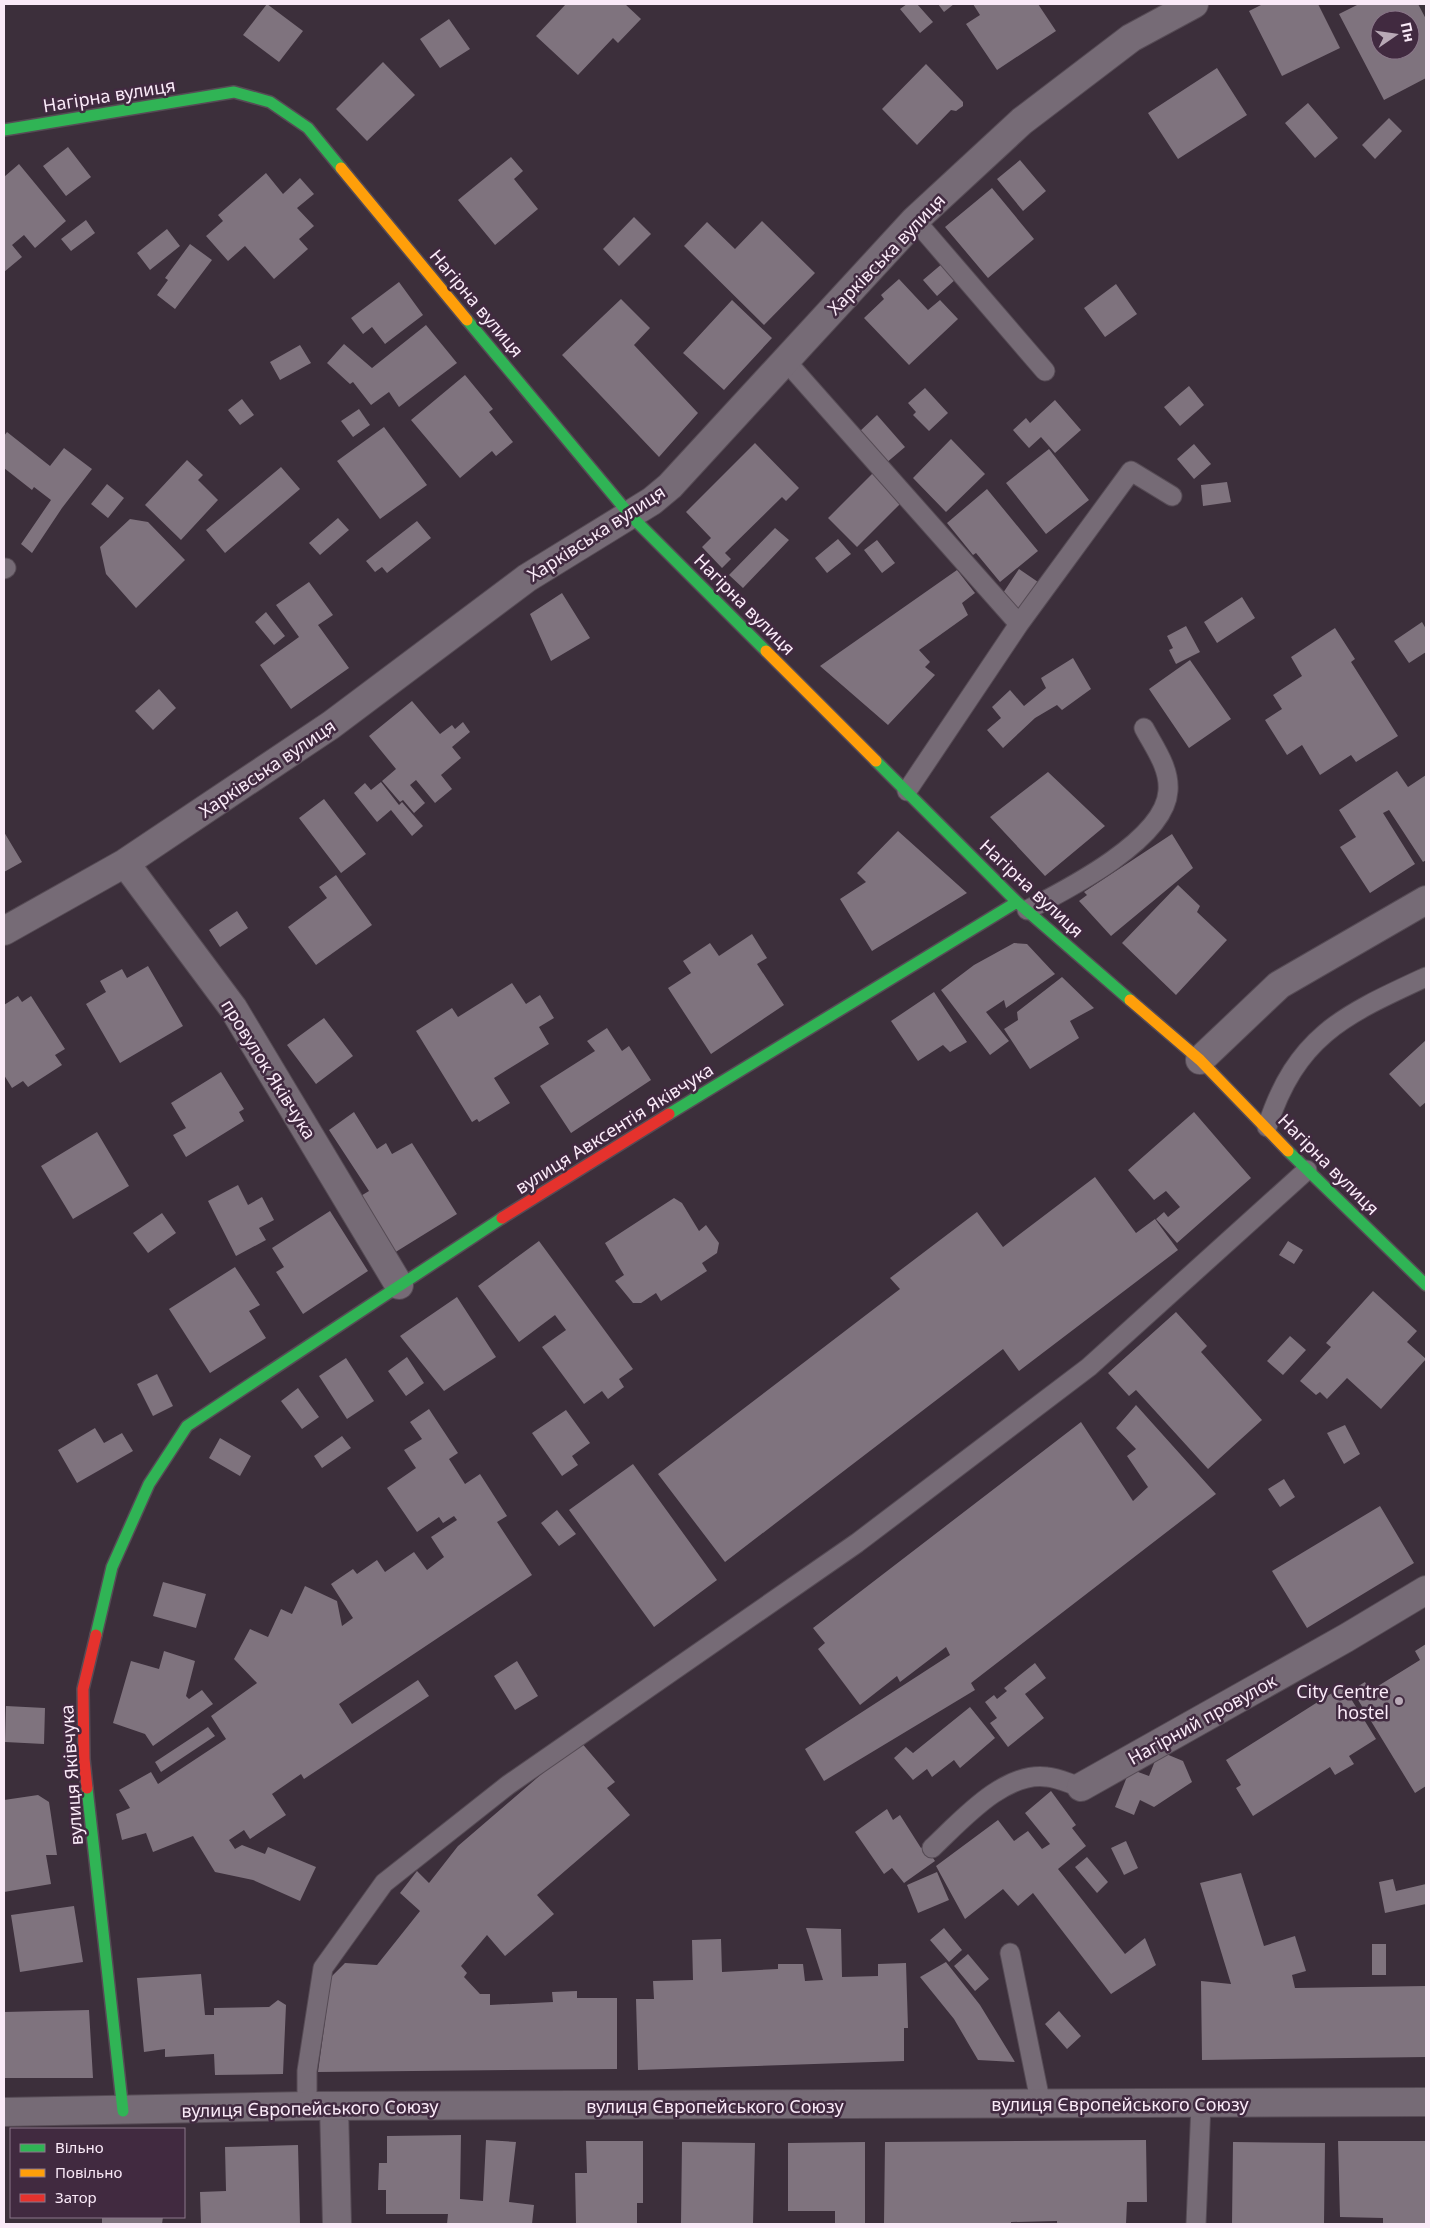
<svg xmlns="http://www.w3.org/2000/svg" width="1430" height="2228" font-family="'Noto Sans',sans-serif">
<rect width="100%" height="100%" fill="#3c2f3b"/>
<path fill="#7f737e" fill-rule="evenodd" d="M267,4L303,31L279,62L243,35Z
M566,4H625L641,19L618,43L613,38L578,75L536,36Z
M907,4H917L933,22L920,33L900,9Z
M938,4H954L944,12Z
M973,4H1038L1056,31L997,70L966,24L980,15Z
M1263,4H1318L1340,48L1282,76L1249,11Z
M1359,4H1418L1426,19V78L1384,100L1339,14ZM1380,20H1410V50H1380Z
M449,19L470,49L440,68L420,39Z
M383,62L415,95L367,141L336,109Z
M926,64L963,102V106L956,111L951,110L917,145L882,109Z
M1217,68L1247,115L1178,159L1148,113Z
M1308,103L1338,138L1315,158L1285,123Z
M1389,118L1402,131L1375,159L1362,145Z
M68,147L91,177L66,196L43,166Z
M511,157L523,171L514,179L538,209L495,245L458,200Z
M1020,160L1046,191L1023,211L997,179Z
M19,164L66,221L35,248L24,235L12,245L22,257L4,272V177Z
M266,173L283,194L300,178L314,194L297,208L314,226L299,239L308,249L274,279L245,246L228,261L206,236L223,221L218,215Z
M992,188L1034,239L988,278L945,227Z
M634,217L651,234L619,266L603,249Z
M86,220L95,233L71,251L61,239Z
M762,221L815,273L764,325L684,246L707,222L735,249Z
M167,229L180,246L150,270L137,253Z
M190,244L212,260L175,309L157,295L168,280L165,278Z
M943,263L956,279L937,296L923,280Z
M899,279L928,310L940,300L958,319L909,365L864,318L884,299L881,295Z
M399,282L423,315L385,344L372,327L363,334L351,318Z
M1116,284L1137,314L1105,337L1084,308Z
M621,299L650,328L634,345L698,413L659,457L562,355Z
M732,300L772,338L724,390L683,353Z
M426,325L457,363L399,407L389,392L371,405L353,382L350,384L327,363L344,344L372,368Z
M300,345L311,363L280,380L270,362Z
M465,375L493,409L489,412L513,442L496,456L492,451L460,478L411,420Z
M1189,386L1204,405L1180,426L1164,407Z
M925,388L948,413L929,431L913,415L916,412L908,403Z
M242,399L254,415L240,425L228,410Z
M1055,400L1081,430L1055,453L1041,437L1029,448L1013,430L1026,418L1030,423Z
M359,409L370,425L353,437L341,421Z
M877,415L905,447L885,464L858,433Z
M384,427L427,485L380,519L337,461Z
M7,432L50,466L64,448L92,469L62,508L32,553L21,544L51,500L34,487L32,490L4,468V436Z
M951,439L985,474L946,512L913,478Z
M755,443L799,488L786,501L782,497L725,553L731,559L722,568L702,547L711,538L686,512Z
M1194,444L1211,464L1194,479L1177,459Z
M1049,449L1089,500L1046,534L1006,483Z
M187,460L203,475L198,480L218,500L181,540L145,505Z
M281,467L300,489L225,553L206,530Z
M875,471L904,500L857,547L828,518Z
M1227,482L1231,502L1203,506L1201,485Z
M107,484L124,498L108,518L91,504Z
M987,489L1038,551L1000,582L976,553L973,555L947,523Z
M338,518L349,530L320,555L309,543Z
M130,519L148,522L185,560L136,608L106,574L100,547Z
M417,521L431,538L387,573L382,567L375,572L366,561Z
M775,528L789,540L743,588L729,575Z
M838,539L851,554L827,573L815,558Z
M877,540L895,563L882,573L864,550Z
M1019,569L1038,582L1020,609L1001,596Z
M957,570L975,593L962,603L968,615L919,650L930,662L925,667L935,675L888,725L820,666Z
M309,582L333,615L318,625L349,668L291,709L260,665L299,637L276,605Z
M562,593L590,638L551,661L530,614Z
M1242,597L1255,618L1217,643L1204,622Z
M266,612L285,636L274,645L255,622Z
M1422,622L1426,629V652L1409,663L1394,641Z
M1186,626L1200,652L1176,664L1169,650L1173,648L1167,636Z
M1335,628L1355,659L1351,662L1398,736L1356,762L1351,755L1320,775L1302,745L1287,755L1265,720L1282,709L1273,695L1302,676L1291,657Z
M1073,658L1091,689L1062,710L1057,705L1035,718L1003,748L987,730L1001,718L992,707L1010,690L1024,706L1046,688L1041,678Z
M1190,660L1231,719L1189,748L1149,689Z
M159,689L176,708L153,730L135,711Z
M412,701L440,734L452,725L455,729L463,722L470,732L452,747L461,758L441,775L452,789L435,803L416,780L410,785L425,803L414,813L403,800L400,802L382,781L396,769L369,736Z
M1397,771L1408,787L1426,775V860L1423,862L1389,810L1383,813L1415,864L1370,893L1340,847L1356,837L1339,810Z
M1048,772L1105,826L1045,876L990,817Z
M381,782L399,805L402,802L423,826L412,836L391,810L377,822L354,793L365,783L371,790Z
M324,799L366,854L341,873L299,818Z
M898,831L967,893L872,951L840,899L866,882L857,873Z
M4,832L22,862L4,872Z
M1172,834L1193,868L1111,936L1079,901L1087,895L1084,892Z
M336,875L372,925L316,965L288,927L327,898L319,887Z
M1178,885L1200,906L1197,912L1227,940L1176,995L1122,943Z
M237,911L248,928L220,947L209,930Z
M752,934L767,958L757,964L784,1005L711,1054L668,988L691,973L683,961L710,943L719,956Z
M1014,943L1027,944L1055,974L1006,1008L1004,1000L986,1012L1009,1041L990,1055L941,990L974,965Z
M148,966L183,1026L120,1063L86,1004L106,992L100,981L122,969L127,978Z
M1062,977L1094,1008L1070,1021L1079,1038L1030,1069L1004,1029L1018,1020L1017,1012Z
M512,983L526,1004L540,995L554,1018L539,1027L549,1044L494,1078L510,1103L479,1122L477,1119L472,1122L416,1031L452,1008L458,1017Z
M934,992L967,1042L950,1052L943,1045L918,1061L891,1021Z
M18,996L22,1002L31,996L65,1049L55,1055L62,1065L28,1087L23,1081L12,1088L4,1075V1005Z
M324,1018L353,1056L316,1084L287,1045Z
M607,1028L622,1051L629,1046L651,1080L571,1133L540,1086L595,1051L587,1041Z
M1426,1040V1102L1420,1107L1389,1074Z
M221,1072L244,1109L239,1112L244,1121L186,1157L173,1135L186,1128L171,1103Z
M354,1112L377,1149L386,1143L392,1154L412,1143L457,1214L394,1253L359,1197L369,1191L329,1130Z
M1194,1112L1251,1178L1177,1243L1156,1219L1164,1212L1168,1217L1180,1207L1166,1191L1154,1200L1128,1170Z
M97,1132L129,1186L73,1219L41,1166Z
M1095,1177L1136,1233L1155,1219L1178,1250L1019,1371L1003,1349L725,1562L658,1474L900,1289L890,1278L977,1212L1003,1247Z
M238,1185L248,1205L262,1197L274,1220L259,1228L266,1240L236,1256L208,1201Z
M674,1198L682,1203L699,1231L706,1225L719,1243L717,1253L702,1263L707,1271L661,1301L656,1293L641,1303H633L615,1281L624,1275L605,1243Z
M330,1211L368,1271L303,1314L276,1272L284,1267L272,1248Z
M162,1213L176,1233L148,1253L133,1233Z
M539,1241L633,1369L619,1379L624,1387L608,1399L602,1391L584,1404L542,1347L566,1330L555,1315L519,1342L478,1286Z
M1288,1241L1303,1250L1294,1264L1279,1255Z
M235,1267L260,1305L249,1311L266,1338L210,1373L169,1309Z
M1373,1291L1417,1331L1407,1342L1426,1359L1381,1409L1347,1378L1327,1399L1320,1392L1316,1395L1300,1381L1331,1347L1326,1343Z
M457,1297L496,1357L444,1391L400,1336Z
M1176,1312L1207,1346L1201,1352L1262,1420L1208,1469L1136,1390L1129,1396L1108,1373Z
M1290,1336L1306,1350L1283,1375L1267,1361Z
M407,1357L424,1383L406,1396L388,1371Z
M346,1358L374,1401L347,1419L319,1376Z
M157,1374L173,1406L153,1416L137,1384Z
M298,1388L319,1417L302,1429L281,1401Z
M1136,1405L1216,1494L971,1683L975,1690L824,1781L805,1749L950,1655L946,1647L900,1682L897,1676L860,1705L818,1649L825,1643L813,1628L1081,1422L1133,1501L1148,1487L1127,1456L1136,1449L1116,1428Z
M429,1409L458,1453L449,1459L465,1484L480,1474L507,1516L497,1522L532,1575L339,1704L352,1724L418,1680L429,1696L304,1779L301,1774L272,1794L286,1815L250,1839L244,1830L229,1840L235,1849L242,1845L265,1854L268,1847L316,1867L300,1901L253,1880L215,1872L193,1836L153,1852L146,1833L122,1840L116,1814L130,1808L119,1790L151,1772L158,1784L226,1739L211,1716L257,1683L234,1659L250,1629L268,1637L281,1609L292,1614L305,1586L337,1601L342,1626L353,1618L331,1584L353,1569L357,1574L377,1560L385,1572L414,1552L427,1570L444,1557L431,1537L457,1520L454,1516L443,1523L439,1517L417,1532L387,1488L416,1468L404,1450L422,1439L410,1422Z
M566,1410L590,1443L572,1456L578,1465L562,1476L532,1433Z
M1345,1425L1360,1454L1344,1464L1327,1433Z
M95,1428L104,1443L122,1433L133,1451L77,1483L58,1450Z
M342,1436L351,1448L322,1468L314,1456Z
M220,1438L251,1456L240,1476L209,1458Z
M633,1464L717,1580L654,1627L569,1510Z
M1284,1479L1295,1497L1280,1507L1268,1489Z
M1380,1506L1414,1563L1307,1628L1272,1571Z
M557,1510L576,1534L559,1546L541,1523Z
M163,1582L206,1594L196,1628L153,1616Z
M1426,1644V1786L1415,1793L1352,1690L1365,1682L1370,1691L1420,1660L1415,1651Z
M164,1651L195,1661L186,1696L189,1699L202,1690L213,1704L153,1746L145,1734L113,1723L131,1661L159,1669Z
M517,1661L538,1696L515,1710L494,1676Z
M1035,1663L1046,1678L1025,1694L1044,1718L1008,1747L990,1723L997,1718L985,1702L994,1695L997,1699L1007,1691L1004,1688Z
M1343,1686L1376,1739L1349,1756L1354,1764L1335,1775L1330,1767L1253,1816L1236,1788L1241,1785L1226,1760Z
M6,1706L45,1708L44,1744L5,1742Z
M970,1707L995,1738L960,1768L954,1760L932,1777L927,1769L913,1780L894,1758L906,1747L913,1753Z
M208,1727L215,1736L161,1772L155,1762Z
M580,1741L615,1782L607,1788L630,1815L537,1895L554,1914L505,1956L487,1935L461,1966L467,1973L464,1977L480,1994H490V2005L553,2002L552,1992L577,1991V1998H617V2069L318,2072L331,1977L345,1963L377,1965L420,1911L400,1893L417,1871L429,1883L458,1846Z
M1159,1751L1183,1761L1192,1782L1154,1807L1140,1800L1134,1815L1115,1807L1130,1769L1149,1776Z
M1051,1791L1076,1825L1072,1828L1086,1846L1058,1869L1125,1954L1145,1938L1156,1965L1111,1994L1033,1893L1018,1906L1003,1889L965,1919L936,1866L998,1820L1014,1841L1028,1831L1042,1849L1050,1844L1025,1813Z
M38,1795L49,1802L57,1855H46L51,1884L4,1892V1800Z
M887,1809L893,1820L900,1815L921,1848L925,1846L935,1861L904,1883L892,1868L884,1874L855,1832Z
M1126,1841L1138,1868L1124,1875L1111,1848Z
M1087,1857L1108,1882L1097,1893L1075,1867Z
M937,1872L949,1900L918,1913L907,1885Z
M1241,1873L1264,1946L1295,1936L1306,1971L1292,1975L1295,1988L1426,1986V2057L1202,2060L1201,1981L1231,1984L1200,1883Z
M1393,1879L1396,1891L1426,1884V1904L1385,1913L1379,1882Z
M74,1906L83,1962L20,1972L11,1915Z
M806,1928L841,1929L842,1977L878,1976V1964L906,1963L908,2028H904V2061L638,2070L636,1999H654L653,1981L693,1980L692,1940L721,1939L722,1972L778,1969V1964H803L805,1981L823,1980Z
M944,1928L962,1950L949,1962L930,1940Z
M1372,1944H1386V1975H1372Z
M968,1954L989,1979L975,1991L954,1966Z
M946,1962L980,2005L1015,2062L978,2060L954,2019L920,1977Z
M201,1974L205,2015H214V2008L269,2007L278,2000L286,2005L283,2074L215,2075L214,2054L165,2057V2049L144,2052L137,1978Z
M89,2010L93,2078H4V2012Z
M1059,2011L1081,2036L1067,2049L1045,2024Z
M461,2135L460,2199L483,2201L486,2140L516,2142L509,2202L534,2205L532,2224H447L448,2214H386V2190H378L379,2163H387V2136Z
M1146,2140L1147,2202H1127L1126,2224H1057V2221L1011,2222V2224H884L885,2142Z
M586,2141H643V2203H637V2224H576L575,2173H587Z
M1338,2141H1426V2224H1383V2218L1340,2217Z
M682,2142L755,2143L753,2224H681Z
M865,2142V2224H835V2211H788V2143Z
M1233,2142L1325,2143L1324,2224H1232Z
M298,2145L300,2224H201L200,2192L226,2191L225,2147Z
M102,2217H163L162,2224H102Z"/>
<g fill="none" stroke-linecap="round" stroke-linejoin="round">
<g stroke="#564b55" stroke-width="21">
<path id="lane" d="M915,220L1045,371
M785,360L1019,624L907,791
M4,569L6,568
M1019,624L1131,471L1172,496
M1027,910C1066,890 1165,840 1168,791C1170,768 1154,747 1144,728
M1267,1127C1297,1035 1344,1015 1426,977
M932,1848C961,1821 1004,1771 1047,1777C1059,1778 1070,1784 1081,1787
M1010,1953L1041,2105
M307,2106V2071L323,1968L384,1883L508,1785L857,1543L1089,1367L1307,1170
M1196,2224L1201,2104"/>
</g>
<g stroke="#564b55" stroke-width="30">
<path id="street" d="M125,863L233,1008L399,1285
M4,931L125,863L331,725L527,578L652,501L670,486L915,220L1022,121L1131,38L1194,4
M1200,1060L1279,985L1426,900
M1081,1787L1346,1638L1426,1590
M334,2107L337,2224
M4,2112L307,2106L1426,2102"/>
</g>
<g stroke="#564b55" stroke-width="14">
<path id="fast" d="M4,130L234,92L270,102L308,128L341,168
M467,320L630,515L766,651
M876,761L1017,902L1130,1000
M669,1114L1017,902
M1288,1151L1426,1285
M96,1635L112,1567L149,1484L187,1426L502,1218
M87,1788L123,2111"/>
</g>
<g stroke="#564b55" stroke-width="14">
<path id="slow" d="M341,168L467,320
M766,651L876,761
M1130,1000L1200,1060L1288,1151"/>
</g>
<g stroke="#564b55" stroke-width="14">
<path id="jam" d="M502,1218L669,1114
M87,1788L84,1759L83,1689L96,1635"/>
</g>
<use href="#lane" stroke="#766b76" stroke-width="19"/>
<use href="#street" stroke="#766b76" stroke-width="28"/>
<use href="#fast" stroke="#30b455" stroke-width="11"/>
<use href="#slow" stroke="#ff9f0a" stroke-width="11"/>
<use href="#jam" stroke="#e5322d" stroke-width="11"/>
</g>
<circle fill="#b8a9b6" stroke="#412a40" stroke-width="2" cx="1399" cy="1701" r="5"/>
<g text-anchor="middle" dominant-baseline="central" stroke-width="5" stroke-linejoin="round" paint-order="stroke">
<g font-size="18" fill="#faeaf8" stroke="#412a40">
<text transform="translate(109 95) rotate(-9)">Нагірна вулиця</text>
<text transform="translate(886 254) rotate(-46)">Харківська вулиця</text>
<text transform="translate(477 303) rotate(50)">Нагірна вулиця</text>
<text transform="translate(596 533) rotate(-33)">Харківська вулиця</text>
<text transform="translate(745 604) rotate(45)">Нагірна вулиця</text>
<text transform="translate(267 768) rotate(-34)">Харківська вулиця</text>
<text transform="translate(1032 888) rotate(43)">Нагірна вулиця</text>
<text transform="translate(269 1069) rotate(58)">провулок Яківчука</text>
<text transform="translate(614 1128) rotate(-32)">вулиця Авксентія Яківчука</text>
<text transform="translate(1329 1164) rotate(45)">Нагірна вулиця</text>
<text transform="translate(1202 1719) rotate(-29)">Нагірний провулок</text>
<text transform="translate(71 1775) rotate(-94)">вулиця Яківчука</text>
<text x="1120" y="2104">вулиця Європейського Союзу</text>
<text x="715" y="2106">вулиця Європейського Союзу</text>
<text transform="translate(310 2108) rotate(-1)">вулиця Європейського Союзу</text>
</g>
<g font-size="18" fill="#faeaf8" stroke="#412a40" text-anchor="end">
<text x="1389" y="1691">City Centre<tspan x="1389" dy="21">hostel</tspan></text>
</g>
</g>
<rect width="1430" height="2228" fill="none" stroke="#faeaf8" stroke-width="10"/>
<rect x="10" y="2128" width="175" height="90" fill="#412a40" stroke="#8b778a"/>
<rect x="20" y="2144" width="25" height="8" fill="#30b455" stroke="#8b778a"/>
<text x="55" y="2153" font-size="15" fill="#faeaf8">Вільно</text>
<rect x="20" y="2169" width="25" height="8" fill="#ff9f0a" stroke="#8b778a"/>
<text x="55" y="2178" font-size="15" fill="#faeaf8">Повільно</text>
<rect x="20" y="2194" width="25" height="8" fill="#e5322d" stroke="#8b778a"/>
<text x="55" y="2203" font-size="15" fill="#faeaf8">Затор</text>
<g transform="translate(1395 35) rotate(77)"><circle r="24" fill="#412a40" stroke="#8b778a"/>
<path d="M0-4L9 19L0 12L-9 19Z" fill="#b8a9b6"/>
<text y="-8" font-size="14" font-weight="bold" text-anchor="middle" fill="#faeaf8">Пн</text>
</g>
</svg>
